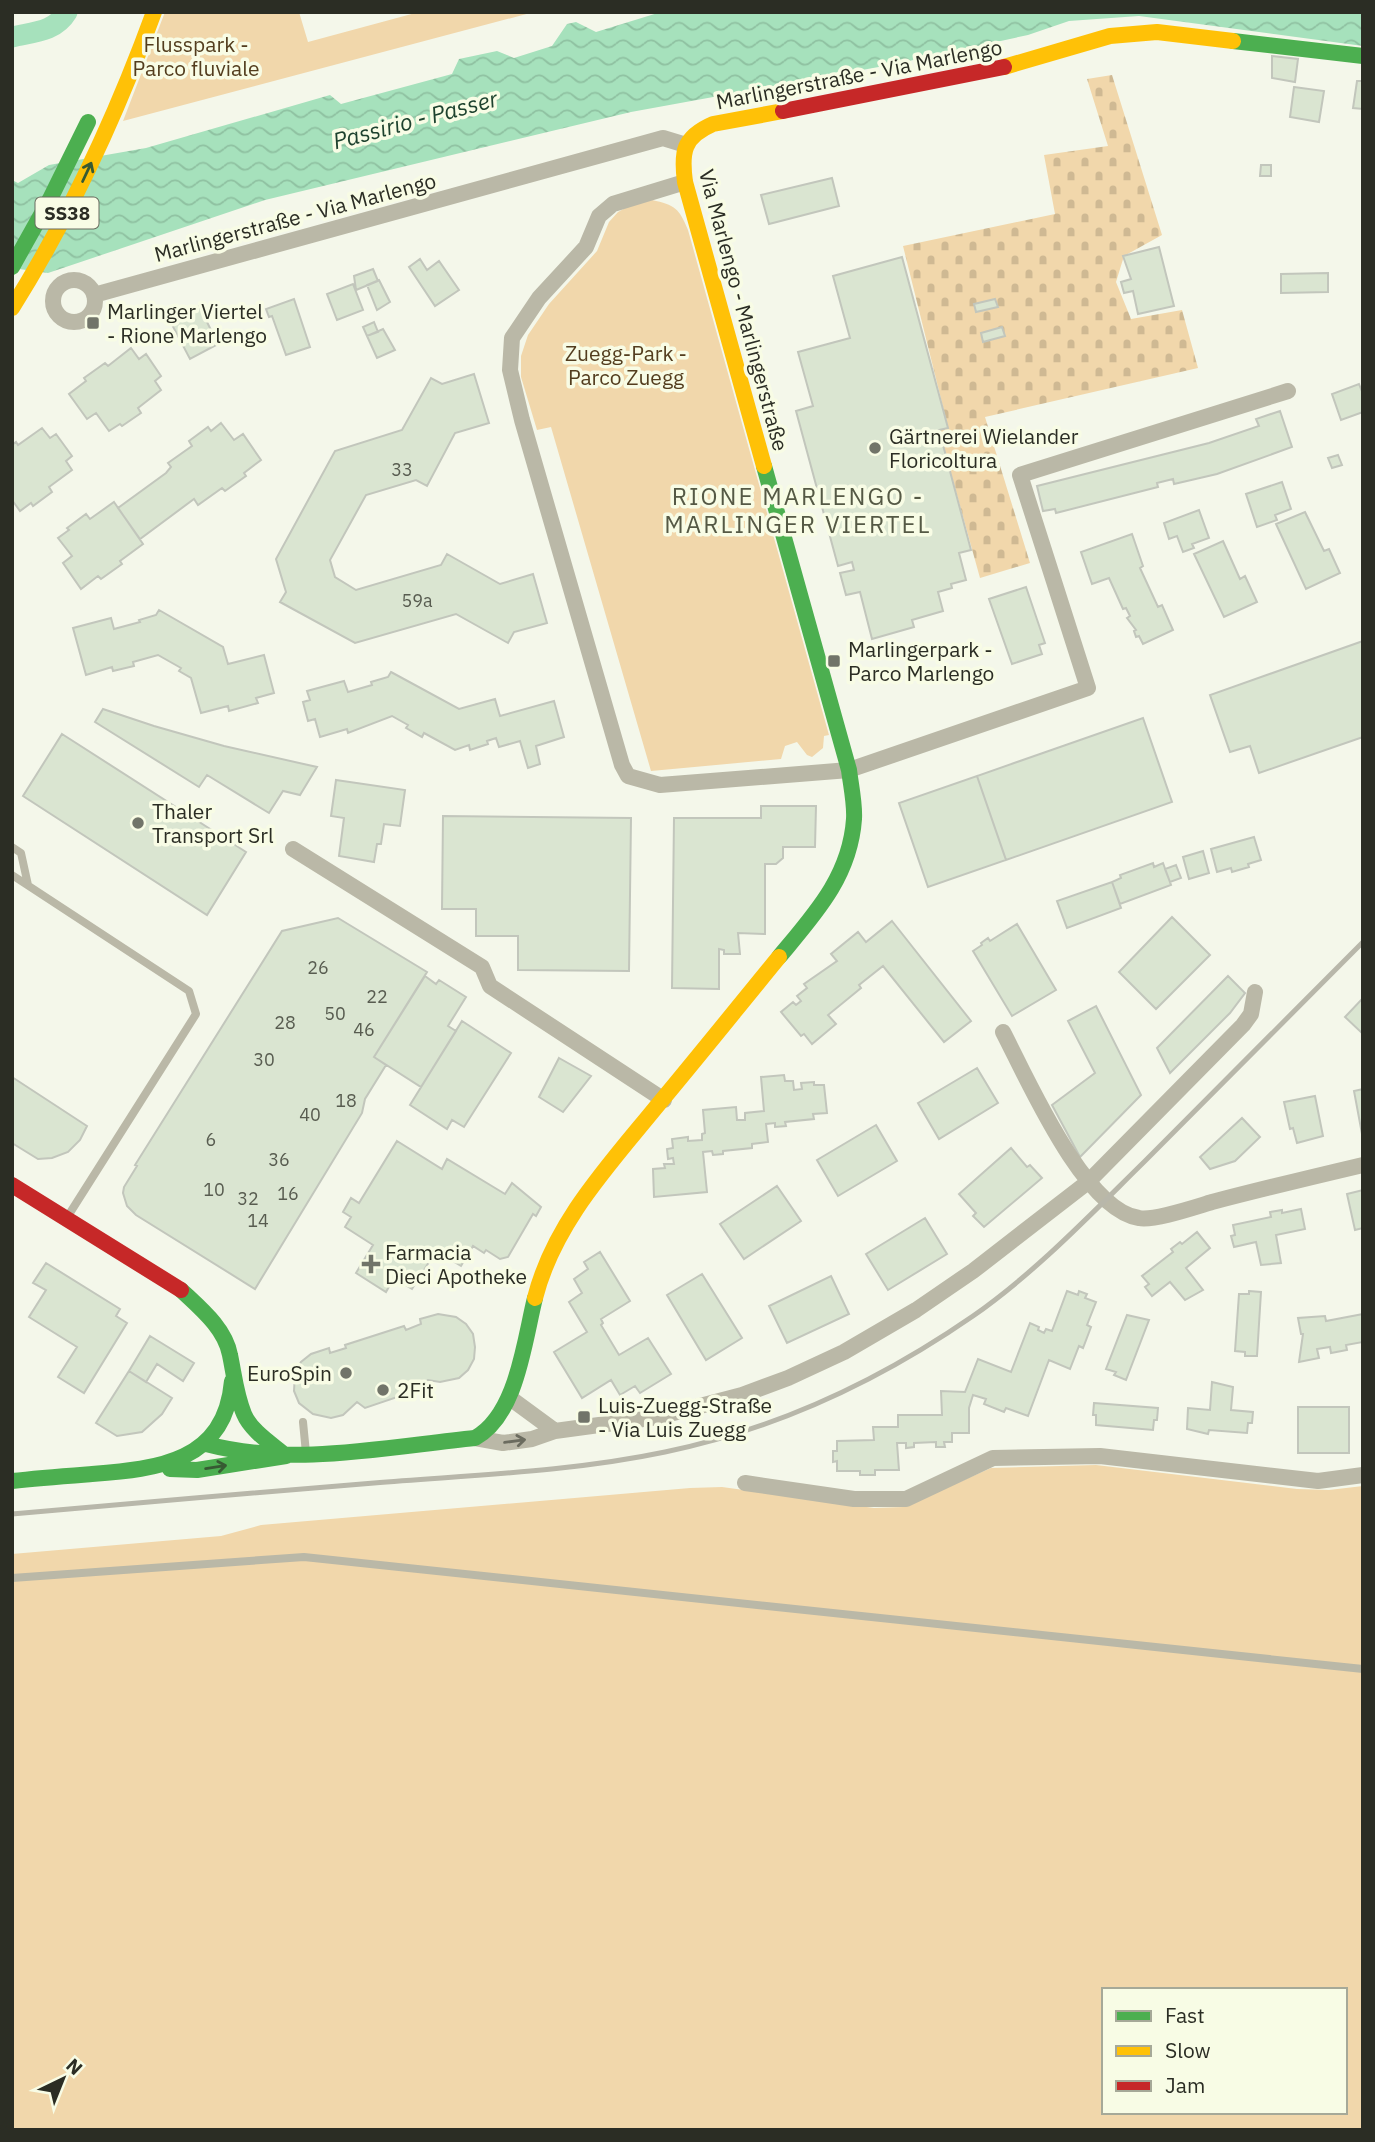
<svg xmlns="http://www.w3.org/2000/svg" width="1375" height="2142" font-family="'IBM Plex Sans',sans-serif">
<defs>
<pattern id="cemetery-stones" width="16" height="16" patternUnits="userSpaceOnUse" patternTransform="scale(1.75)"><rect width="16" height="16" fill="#f1d7ab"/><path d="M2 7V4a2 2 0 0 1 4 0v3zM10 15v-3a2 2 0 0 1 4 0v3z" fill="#cfb993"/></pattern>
<pattern id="water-waves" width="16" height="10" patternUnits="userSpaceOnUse" patternTransform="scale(1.75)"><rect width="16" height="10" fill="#a6e1bc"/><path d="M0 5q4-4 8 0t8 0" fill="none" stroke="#8fc1a1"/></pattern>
</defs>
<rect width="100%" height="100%" fill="#f4f7ea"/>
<path fill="#f1d7ab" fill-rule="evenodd" d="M165,12H299L308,42L419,12H534L123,121Z
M652,200C675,205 679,208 688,230L829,735L824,736L823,748L812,757L807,755L797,742L785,746L781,759L651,771L551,427L537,430L521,377V356L528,335L549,304L597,251L609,222L618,212L629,206Z
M1096,1465L1297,1489L1329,1490L1363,1486V2130H12V1554L221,1536L261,1525L690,1488L722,1487L874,1508L903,1507L991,1468ZM1104,1990H1345V2112H1104Z"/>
<path fill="url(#cemetery-stones)" d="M1112,75L1162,235L1124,256L1116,282L1131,319L1182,310L1198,368L985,417L1030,563L980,578L939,430L948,427L903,246L1055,214L1044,155L1108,146L1087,79Z"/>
<path fill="url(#water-waves)" d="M661,12H1363V46L1139,16L1069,21L1028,35L895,64L631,112L265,200L48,273L12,268V180L18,183L49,165L146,148L330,95L341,104L452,74L459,59L497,51L514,58L552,46L567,24L576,22L596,32Z"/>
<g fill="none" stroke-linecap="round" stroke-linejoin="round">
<path stroke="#a6e1bc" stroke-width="21" d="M12,37C33,32 55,32 67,12"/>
</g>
<path fill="#dae5d1" stroke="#c2c6bc" stroke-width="2" d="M1272,56L1298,59L1295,82L1272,78Z
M1357,81H1363V109L1353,108Z
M1294,87L1324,91L1319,122L1290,117Z
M1261,165H1271V176H1260Z
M832,178L839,206L769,224L761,195Z
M1159,247L1174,306L1138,314L1133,291L1124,293L1121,282L1131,279L1123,256Z
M902,257L948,428L939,430L971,550L959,553L966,580L951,584L952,588L938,592L943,611L912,620L914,627L872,639L860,592L846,595L840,573L854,570L852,562L838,566L796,411L813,406L798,352L850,338L833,276Z
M420,259L427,270L439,261L459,290L435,306L409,267Z
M373,269L378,281L356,290L354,276Z
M1328,273V292L1281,293V274Z
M379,280L390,302L377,310L367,285Z
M353,284L363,310L337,320L327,294Z
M294,299L310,347L286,355L272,316L269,317L266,309Z
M995,299L998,307L976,312L974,304Z
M199,306L218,344L190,359L169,319L184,311L185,314Z
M374,322L378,332L367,336L363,327Z
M1002,327L1005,336L983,342L981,333Z
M383,329L395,350L377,358L367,336Z
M131,348L139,359L146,354L161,376L155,381L161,390L138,408L141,413L122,426L120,424L109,431L96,413L87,419L69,394L86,381L84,378L105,363L108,366Z
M474,374L489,423L455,433L427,486L416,480L366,495L330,560L335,577L356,590L441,565L447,554L500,584L533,574L547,623L514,632L508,643L456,614L355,643L280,602L286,592L276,559L335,451L402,430L431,378L442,384Z
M1359,384L1363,394V412L1341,420L1332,394Z
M1280,411L1292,447L1217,474L1174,484L1173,479L1157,483L1158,487L1056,513L1055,509L1043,511L1037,486L1209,443L1259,426L1256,419Z
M221,423L234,440L243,434L261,460L244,473L246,476L225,491L222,488L198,505L194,499L140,539L118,508L166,473L171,467L168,463L192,446L189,441L208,427L211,431Z
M42,428L50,438L56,434L72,456L66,461L72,470L49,487L52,492L33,506L31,503L20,511L12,500V445L16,442L18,445Z
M1338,455L1342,465L1332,468L1328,458Z
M1282,482L1291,509L1275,515L1277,520L1257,527L1246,494Z
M114,502L143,544L120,561L122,564L101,579L98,576L81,589L63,563L72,556L58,538L69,530L67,528L86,514L90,519Z
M1199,510L1209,538L1192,544L1194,548L1183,552L1177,536L1169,539L1164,523Z
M1305,512L1324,551L1329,549L1340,573L1306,589L1276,524Z
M1132,534L1143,566L1140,568L1158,607L1162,605L1173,630L1143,644L1139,636L1136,637L1134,631L1136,630L1127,618L1130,616L1126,608L1123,609L1109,578L1092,584L1081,552Z
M1223,541L1240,579L1245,576L1257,602L1224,617L1194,554Z
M1026,587L1045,643L1039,645L1042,654L1012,664L989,599Z
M159,610L223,647L228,664L264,655L274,693L256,698L258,703L229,711L228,706L201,713L191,678L179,671L181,668L158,655L133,662L134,666L113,671L112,667L86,675L73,628L111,618L114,629L140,622L139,620L156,615Z
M1363,641V737L1259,773L1250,746L1230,752L1210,695Z
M391,672L459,709L495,699L500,716L554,701L564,737L536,746L540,764L528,768L520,741L499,747L496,738L487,741L488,744L470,750L469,745L455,750L424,733L422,737L406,728L408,725L392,716L348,733L347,729L320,737L315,719L308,721L303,702L310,700L307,691L344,681L348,692L372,685L371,682L388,677Z
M103,709L154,726L224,746L317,767L300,795L283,791L269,813L207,775L199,787L95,722Z
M1143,718L1172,802L1006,860L977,776Z
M62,734L246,852L207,915L23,796Z
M977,776L1006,860L928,887L899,803Z
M336,780L405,790L400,826L384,824L381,844H377L374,862L339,856L344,818L331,816Z
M761,806H816L815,847H783V858L776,864H765V934L738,933L740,954H724V950L719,949V989L672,988L674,818H761Z
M443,816L631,818L629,971L518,970V936H476V909H442Z
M1254,837L1261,860L1248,864L1249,867L1232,872L1231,868L1217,872L1211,849Z
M1203,851L1209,873L1189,879L1183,857Z
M1153,863L1154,867L1163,863L1171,885L1120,904L1112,882L1121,878L1120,875Z
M1176,865L1181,878L1170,882L1165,869Z
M1112,882L1121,908L1067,928L1057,901Z
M1172,917L1210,955L1156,1009L1119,972Z
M338,918L427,972L374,1057L386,1065L365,1099L362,1113L255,1289L136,1215L127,1206L123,1193L124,1187L137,1166L135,1165L282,931Z
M892,921L971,1021L944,1042L883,966L859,985L861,988L828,1015L836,1024L812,1044L804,1034L801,1036L781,1012L793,1002L796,1005L801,1001L797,996L807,988L804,984L837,961L831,954L858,932L866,942Z
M1017,924L1056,990L1012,1016L973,951L982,945L981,943L988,938L990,941Z
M425,976L436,984L439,980L466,997L448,1026L456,1031L421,1087L374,1057Z
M1228,976L1245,993L1230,1013L1170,1073L1157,1048Z
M1363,998V1034L1345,1017Z
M1096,1006L1141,1095L1080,1157L1052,1105L1095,1073L1068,1021Z
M462,1021L511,1053L464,1127L452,1120L447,1129L410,1105Z
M559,1058L591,1076L563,1112L539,1097Z
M977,1068L998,1103L939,1139L918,1103Z
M784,1075L785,1081H793L794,1090L802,1089L801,1083L814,1082V1085H824L827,1113L813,1114L814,1119L785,1122L786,1126L775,1127V1123L766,1124L768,1142L752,1144V1148L723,1151V1154L713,1155L712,1151L703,1152L707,1192L654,1197L653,1169L665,1168L664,1164H674L673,1158L668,1159L667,1149L673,1148L672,1139L688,1137V1141L702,1140V1134L705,1133L703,1110L736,1107L737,1120H745V1113L764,1111L761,1077Z
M12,1077L87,1126L80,1140L68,1152L52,1158L38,1159L12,1143Z
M1363,1089V1133L1362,1134L1354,1091Z
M1315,1096L1323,1136L1297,1143L1293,1128L1290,1129L1284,1102Z
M1242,1118L1260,1137L1235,1161L1210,1169L1200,1157Z
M876,1125L897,1161L838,1196L817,1160Z
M397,1141L442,1169L447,1159L505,1194L512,1183L541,1207L536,1216L533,1214L508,1257L500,1259L486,1250L484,1253L473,1246L461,1266L436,1251L412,1289L394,1278L386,1292L356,1273L373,1245L345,1227L351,1217L343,1212L351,1198L359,1203Z
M1011,1148L1027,1167L1030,1165L1042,1178L984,1227L973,1216L976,1213L959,1194Z
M777,1186L801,1221L744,1259L720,1224Z
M1363,1190V1228L1355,1230L1347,1194Z
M1301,1209L1305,1229L1276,1235L1281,1263L1261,1265L1256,1242L1234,1247L1231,1236L1235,1235L1233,1225L1271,1217L1270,1212L1282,1210V1213Z
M925,1218L947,1254L888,1290L866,1254Z
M1197,1232L1210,1248L1186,1268L1203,1290L1185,1300L1170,1282L1152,1296L1145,1287L1149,1284L1142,1276L1173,1252L1171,1249L1180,1242L1182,1244Z
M600,1252L630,1301L601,1319L603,1323L601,1325L619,1355L648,1338L671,1374L640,1393L635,1386L620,1395L611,1380L582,1398L554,1352L587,1332L569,1302L582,1293L574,1279L588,1269L584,1262Z
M46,1263L120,1309L116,1316L127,1323L84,1393L58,1377L77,1347L29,1317L46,1290L33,1283Z
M702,1274L742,1338L706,1360L667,1295Z
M831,1276L849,1314L787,1343L769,1306Z
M1067,1291L1078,1295L1079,1291L1087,1294L1085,1298L1096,1302L1087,1325L1091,1327L1083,1348L1079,1346L1070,1369L1049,1360L1028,1416L1006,1408L1004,1412L984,1404L986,1399L973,1395L969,1408V1433H952V1442H944L945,1447H936V1442L914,1443V1447L906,1448V1443H897L899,1470H875V1475H860V1471H837V1461L833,1462V1451H837V1441L874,1440L873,1427H898V1415H942L941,1391L965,1392L978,1359L1011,1372L1030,1323L1039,1327L1038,1330L1044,1333L1046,1329L1052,1331Z
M1249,1291L1261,1292L1257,1356H1245V1352L1235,1351L1239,1294H1249Z
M438,1314L456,1317L466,1324L473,1334L475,1347L474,1359L468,1370L459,1378L440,1382L428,1380L424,1388L365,1408L357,1402L343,1415L331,1418L313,1414L299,1403L294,1391L295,1373L301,1362L311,1354L329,1348L330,1353L346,1348L345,1345L404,1326L406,1330L421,1324L420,1319Z
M1363,1314V1342L1346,1345L1347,1350L1331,1353L1330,1347L1317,1349L1319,1358L1299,1362L1303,1334H1301L1298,1318L1325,1316L1326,1321Z
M1127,1315L1149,1320L1126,1380L1114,1375L1116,1372L1106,1369Z
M150,1336L194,1363L183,1381L157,1364L146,1382L129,1371Z
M129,1371L172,1398L162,1414L142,1432L117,1436L96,1423Z
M1212,1382L1233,1387L1231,1410L1253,1412L1252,1423H1248L1247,1433L1209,1430L1208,1434L1187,1429L1188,1408L1210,1410Z
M1094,1403L1158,1408L1157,1420H1154L1153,1430L1096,1425V1415H1093Z
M1298,1407H1349V1453H1298Z"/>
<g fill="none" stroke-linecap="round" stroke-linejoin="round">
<path stroke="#bab8a7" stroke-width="8" d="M12,847L21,853L28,885
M12,875L189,991L196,1014L68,1216
M303,1422L306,1453
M12,1578L304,1557L1363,1669"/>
<path stroke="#bab8a7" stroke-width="16" d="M685,182L613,204L599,216L586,247L539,298L512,338L510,370L522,420L622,765L628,776L660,785L849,770L1088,688L1020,475L1288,391
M53 301a21 21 0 1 1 42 0a21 21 0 1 1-42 0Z
M94,295L663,138L686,145
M293,849L482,967L490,986L664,1100
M1003,1032C1027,1078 1084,1210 1139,1218C1154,1221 1195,1207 1212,1202C1262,1189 1312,1177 1363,1165
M510,1398L555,1431
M475,1438L503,1443L532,1439L555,1431L658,1417L742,1395L788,1378L844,1352L916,1310L973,1271L1088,1182L1243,1025L1251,1014L1255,992
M745,1483L854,1499H906L993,1458L1100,1456L1318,1481L1363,1475"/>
<path stroke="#4caf50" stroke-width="16" d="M1233,41L1363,56
M12,267L50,199L88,122
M764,466L849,770C851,786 855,804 854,819C850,877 814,915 779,957
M181,1290C200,1308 225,1328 230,1355C234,1374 236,1395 244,1414C251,1431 272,1444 286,1456
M206,1444C294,1467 386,1447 475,1438C517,1415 524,1342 535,1298
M170,1469L197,1470L286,1456
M12,1481C39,1478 66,1476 92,1474C158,1469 225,1462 232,1381"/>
<path stroke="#ffc107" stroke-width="16" d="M1004,67L1110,36L1157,32L1233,41
M12,308C71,214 116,116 154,12
M764,466L685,182C681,152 683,137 713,124L783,111
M535,1298C554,1223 609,1165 657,1106C698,1057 738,1007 779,957"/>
<path stroke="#c62828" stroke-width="16" d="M783,111L1004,67
M12,1185L181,1290"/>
<path stroke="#b8b7aa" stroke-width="5" d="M12,1514C133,1503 253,1493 374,1483C470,1475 570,1472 665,1452C777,1429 879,1381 973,1316C1036,1272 1090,1215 1145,1161C1217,1088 1290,1015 1363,942"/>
</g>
<defs><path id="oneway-shaft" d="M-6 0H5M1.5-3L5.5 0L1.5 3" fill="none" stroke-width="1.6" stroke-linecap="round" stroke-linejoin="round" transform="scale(1.75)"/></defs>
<g stroke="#375a33">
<use href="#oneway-shaft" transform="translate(87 172) rotate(-65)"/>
<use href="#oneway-shaft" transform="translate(216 1467) rotate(-9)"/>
</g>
<use stroke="#6b6c5f" href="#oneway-shaft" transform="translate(515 1441) rotate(-8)"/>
<g fill="#717469" stroke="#f8fce5" stroke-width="2.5">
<rect x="86" y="316" width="14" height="14" rx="3.5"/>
<circle cx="875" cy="448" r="7"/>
<rect x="827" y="654" width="14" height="14" rx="3.5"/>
<circle cx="138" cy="823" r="7"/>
<path d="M367.5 1253.5h7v7h7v7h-7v7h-7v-7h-7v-7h7z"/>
<circle cx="346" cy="1373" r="7"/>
<circle cx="383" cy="1390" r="7"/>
<rect x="577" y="1410" width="14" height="14" rx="3.5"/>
</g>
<g text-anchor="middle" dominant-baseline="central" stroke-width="7" stroke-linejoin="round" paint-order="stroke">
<g font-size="18" fill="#585c50">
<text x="402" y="469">33</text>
<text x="417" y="600">59a</text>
<text x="318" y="967">26</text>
<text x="377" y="996">22</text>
<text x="335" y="1013">50</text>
<text x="285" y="1022">28</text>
<text x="364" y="1029">46</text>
<text x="264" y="1059">30</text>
<text x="346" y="1100">18</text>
<text x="310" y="1114">40</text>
<text x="211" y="1139">6</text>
<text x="279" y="1159">36</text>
<text x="214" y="1189">10</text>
<text x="288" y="1193">16</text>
<text x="248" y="1198">32</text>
<text x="258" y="1220">14</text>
</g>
<rect fill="#f8fce5" stroke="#686b5e" stroke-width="2" x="35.5" y="197.5" width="63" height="31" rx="5"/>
<g font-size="19" font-weight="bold" fill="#2b2d24">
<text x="67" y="213">SS38</text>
</g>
<g font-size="21" fill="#533d1e" stroke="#f8fce5">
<text x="196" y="44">Flusspark -<tspan x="196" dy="24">Parco fluviale</tspan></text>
<text x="626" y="353">Zuegg-Park -<tspan x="626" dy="24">Parco Zuegg</tspan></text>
</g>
<g font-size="21" fill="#2b2d24" stroke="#f8fce5">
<text transform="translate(859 74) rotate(-11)">Marlingerstraße - Via Marlengo</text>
<text transform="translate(295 217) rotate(-15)">Marlingerstraße - Via Marlengo</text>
<text transform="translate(744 310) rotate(75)">Via Marlengo - Marlingerstraße</text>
</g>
<g font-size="21" fill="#2b2d24" stroke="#f8fce5" text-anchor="start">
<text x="107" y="311">Marlinger Viertel<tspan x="107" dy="24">- Rione Marlengo</tspan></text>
<text x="889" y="436">Gärtnerei Wielander<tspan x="889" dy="24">Floricoltura</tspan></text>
<text x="848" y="649">Marlingerpark -<tspan x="848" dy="24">Parco Marlengo</tspan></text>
<text x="152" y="811">Thaler<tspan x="152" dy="24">Transport Srl</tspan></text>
<text x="385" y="1252">Farmacia<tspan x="385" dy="24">Dieci Apotheke</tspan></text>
<text x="332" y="1373" text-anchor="end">EuroSpin</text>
<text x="397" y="1390">2Fit</text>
<text x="598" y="1405">Luis-Zuegg-Straße<tspan x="598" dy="24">- Via Luis Zuegg</tspan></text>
</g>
<g font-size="23" font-style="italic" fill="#1d422e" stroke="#f8fce5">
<text transform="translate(415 119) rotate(-15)">Passirio - Passer</text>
</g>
<g font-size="24" letter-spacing="2" fill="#555945" stroke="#f8fce5">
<text x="798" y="496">RIONE MARLENGO -<tspan x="798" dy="28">MARLINGER VIERTEL</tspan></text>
</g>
</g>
<rect width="1375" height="2142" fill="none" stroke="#2b2d24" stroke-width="28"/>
<rect x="1102" y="1988" width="245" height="126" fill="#f8fce5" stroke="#a6a998" stroke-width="2"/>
<rect x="1116" y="2011" width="35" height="10" fill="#4caf50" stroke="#a6a998" stroke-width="2"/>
<text x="1165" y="2023" font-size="21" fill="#2b2d24">Fast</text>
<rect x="1116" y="2046" width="35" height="10" fill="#ffc107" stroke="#a6a998" stroke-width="2"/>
<text x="1165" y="2058" font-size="21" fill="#2b2d24">Slow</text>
<rect x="1116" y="2081" width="35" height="10" fill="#c62828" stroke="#a6a998" stroke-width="2"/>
<text x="1165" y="2093" font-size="21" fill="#2b2d24">Jam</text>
<g transform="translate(63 2079) rotate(43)" stroke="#f8fce5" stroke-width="5" paint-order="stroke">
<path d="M0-5L12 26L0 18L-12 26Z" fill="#2b2d24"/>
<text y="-10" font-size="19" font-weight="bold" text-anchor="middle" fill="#2b2d24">N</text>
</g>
</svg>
